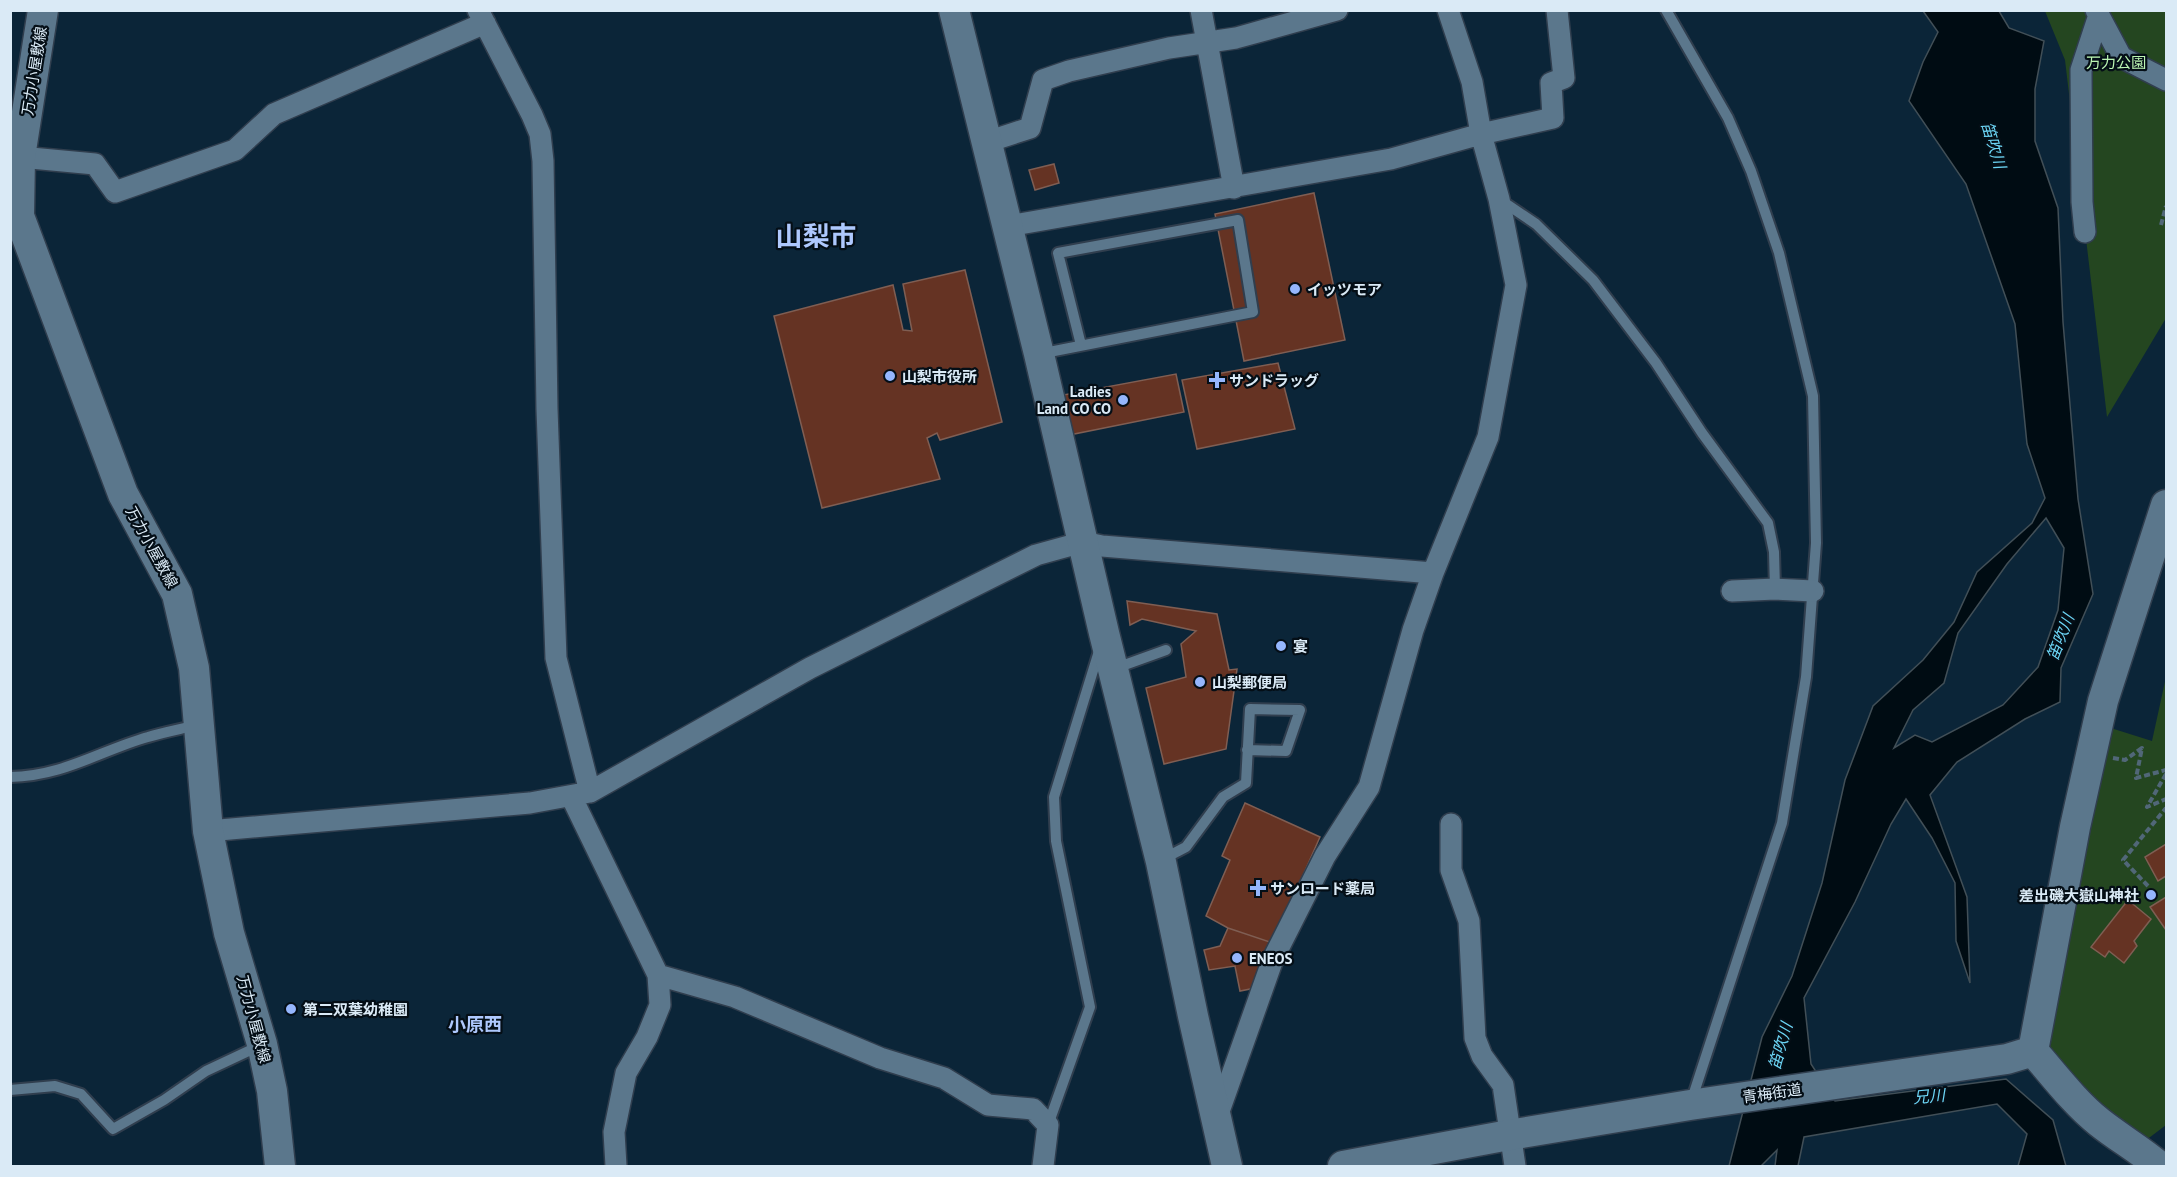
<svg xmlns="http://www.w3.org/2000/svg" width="2177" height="1177" font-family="'PT Sans','Noto Sans JP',sans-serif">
<rect width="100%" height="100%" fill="#0b2538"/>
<path fill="#244620" d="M2045,11H2166V318L2107,417L2065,60Z
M2166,677V1125L2137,1147L2033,1051L2098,724L2152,741Z"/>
<path fill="#000c13" stroke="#414f57" stroke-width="1.5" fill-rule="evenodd" d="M1923,11H1999L2009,28L2044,41L2035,89V141L2058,208L2063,322L2078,499L2093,594L2061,668L2060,702L2025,719L1957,762L1930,795L1967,897L1970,983L1956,941L1955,883L1932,838L1906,799L1891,824L1855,902L1804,998L1811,1064L1835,1101L2006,1079L2053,1120L2066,1166H2018L2027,1134L1997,1104L1804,1137L1798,1166H1775L1777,1150L1761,1166H1729L1762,1037L1792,976L1822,883L1845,780L1873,706L1923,660L1954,622L1977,572L2032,523L2045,498L2027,444L2015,324L1966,184L1909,101L1923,62L1938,32ZM2046,518L2064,548L2058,610L2038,667L2003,705L1932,742L1915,735L1894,748L1913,710L1944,683L1958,633L2007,564Z"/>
<path fill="#653323" stroke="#7f5e53" stroke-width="1.5" d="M1054,164L1059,183L1035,190L1029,170Z
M1314,193L1345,340L1244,361L1215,214Z
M965,270L1002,422L940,440L937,433L927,438L940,479L822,508L774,316L893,285L903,330L912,331L903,284Z
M1278,363L1295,429L1197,449L1182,380Z
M1176,374L1184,412L1069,435L1063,395Z
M1127,601L1217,614L1229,670L1237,669L1226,749L1164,764L1146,688L1186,677L1181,644L1196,631L1142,619L1130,625Z
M1245,803L1320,837L1273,943L1228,928L1206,916L1230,860L1222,856Z
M2166,844V876L2158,881L2145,857Z
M2166,897V930L2150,907Z
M2128,900L2151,919L2134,941L2137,946L2124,963L2109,951L2105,957L2091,947Z
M1228,928L1273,943L1255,988L1240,991L1235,966L1209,970L1204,950L1220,946Z"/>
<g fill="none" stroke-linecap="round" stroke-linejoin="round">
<g stroke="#303e4e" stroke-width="14">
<path id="lane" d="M1666,10L1728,118L1751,171L1779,253L1813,396L1816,543L1806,677L1782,823L1691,1102
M1499,199L1536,224L1593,280L1656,363L1702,433L1768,523L1774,552L1775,589
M1039,354L1253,312L1238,220L1058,253L1081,345
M1116,668L1166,650
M10,777C64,776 99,751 148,737C164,732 181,729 197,725
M1163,859L1186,847L1223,797L1246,783L1250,709L1300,710L1286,751L1247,750
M10,1090L55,1086L81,1094L113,1129L164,1100L206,1071L259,1046
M1048,1125L1090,1007L1056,841L1054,797L1100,648"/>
</g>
<g stroke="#303e4e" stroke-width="24">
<path id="street" d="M478,10L532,115L540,134L543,161L547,409L556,658L590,792
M1201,10L1234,188
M2096,10L2121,57L2166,80
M987,142L1030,128L1043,80L1069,71L1169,48L1236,38L1337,10
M20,157L95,164L115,192L235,150L274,114L485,23
M1008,226L1391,159L1481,134L1553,118L1551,83L1564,78L1557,10
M2085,232L2082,202L2081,70L2099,15
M1732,591L1775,589L1813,591
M571,796L658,975L660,1005L647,1037L626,1073L614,1132L616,1166
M1451,824V870L1469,921L1475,1038L1482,1056L1503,1085L1515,1166
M208,831L530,803L590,792L810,668L1036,555L1083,542L1102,546L1433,573
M658,975L735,997L880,1058L944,1078L988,1105L1033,1109L1048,1125L1043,1166
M1217,1117L1273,959L1325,856L1369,787L1413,630L1433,573L1488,437L1516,285L1499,199L1481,134L1472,82L1448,10"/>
</g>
<g stroke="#303e4e" stroke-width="33">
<path id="secondary" d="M43,10L20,157L19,216L123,494L177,594L194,668L208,831L229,933L262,1044L272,1091L280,1166
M954,10L1039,354L1104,633L1161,862L1193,1016L1227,1166
M2033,1051L2075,827L2103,701L2166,505
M1343,1166L1509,1135L1690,1105L2007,1059L2033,1051C2054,1075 2074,1102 2099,1122C2119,1138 2139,1149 2159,1166"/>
</g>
<path stroke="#516778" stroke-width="4" stroke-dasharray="6 3" stroke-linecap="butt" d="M2161,225L2166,206
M2113,758L2125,760L2142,748L2136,778L2166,770
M2166,774L2147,807L2166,799
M2148,886L2123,860L2166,808"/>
<use href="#lane" stroke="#5b778c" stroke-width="10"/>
<use href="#street" stroke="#5b778c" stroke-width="21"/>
<use href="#secondary" stroke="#5b778c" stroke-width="30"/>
</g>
<g fill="#95b6fd" stroke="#040e16" stroke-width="2">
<circle cx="1295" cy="289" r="6"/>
<circle cx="890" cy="376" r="6"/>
<path d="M1214 371h6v6h6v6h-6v6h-6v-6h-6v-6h6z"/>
<circle cx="1123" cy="400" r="6"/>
<circle cx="1281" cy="646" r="6"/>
<circle cx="1200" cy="682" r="6"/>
<path d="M1255 879h6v6h6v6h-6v6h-6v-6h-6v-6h6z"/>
<circle cx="2151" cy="895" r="6"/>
<circle cx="1237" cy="958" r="6"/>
<circle cx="291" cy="1009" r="6"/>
</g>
<g text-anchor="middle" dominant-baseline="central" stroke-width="4.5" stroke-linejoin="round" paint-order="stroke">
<g font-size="15" fill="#bcf6b3" stroke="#040e16">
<text x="2116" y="62">万力公園</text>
</g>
<g font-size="15" fill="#daeaf6" stroke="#040e16">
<text transform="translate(34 71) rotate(-81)">万力小屋敷線</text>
<text transform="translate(152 547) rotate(61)">万力小屋敷線</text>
<text transform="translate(254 1019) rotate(75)">万力小屋敷線</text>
<text transform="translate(1772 1093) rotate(-8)">青梅街道</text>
</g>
<g font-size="15" font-weight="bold" fill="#daeaf6" stroke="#040e16" text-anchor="start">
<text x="1307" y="289">イッツモア</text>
<text x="902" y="376">山梨市役所</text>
<text x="1229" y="380">サンドラッグ</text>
<text x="1111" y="391" text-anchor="end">Ladies<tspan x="1111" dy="17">Land CO CO</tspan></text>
<text x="1293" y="646">宴</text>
<text x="1212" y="682">山梨郵便局</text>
<text x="1270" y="888">サンロード薬局</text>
<text x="2139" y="895" text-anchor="end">差出磯大嶽山神社</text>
<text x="1249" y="958">ENEOS</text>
<text x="303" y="1009">第二双葉幼稚園</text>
</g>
<g font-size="16" font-style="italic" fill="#6cd5f5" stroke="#040e16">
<text transform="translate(1994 145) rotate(73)">笛吹川</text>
<text transform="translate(2060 637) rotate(-69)">笛吹川</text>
<text transform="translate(1780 1046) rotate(-74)">笛吹川</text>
<text transform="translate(1929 1096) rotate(-5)">兄川</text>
</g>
<g font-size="18" font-weight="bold" fill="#aec8fd" stroke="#040e16">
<text x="475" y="1024">小原西</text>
</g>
<g font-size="27" font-weight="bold" fill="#aec8fd" stroke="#040e16">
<text x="816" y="236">山梨市</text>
</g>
</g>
<rect width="2177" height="1177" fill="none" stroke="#daeaf6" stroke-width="24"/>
</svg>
